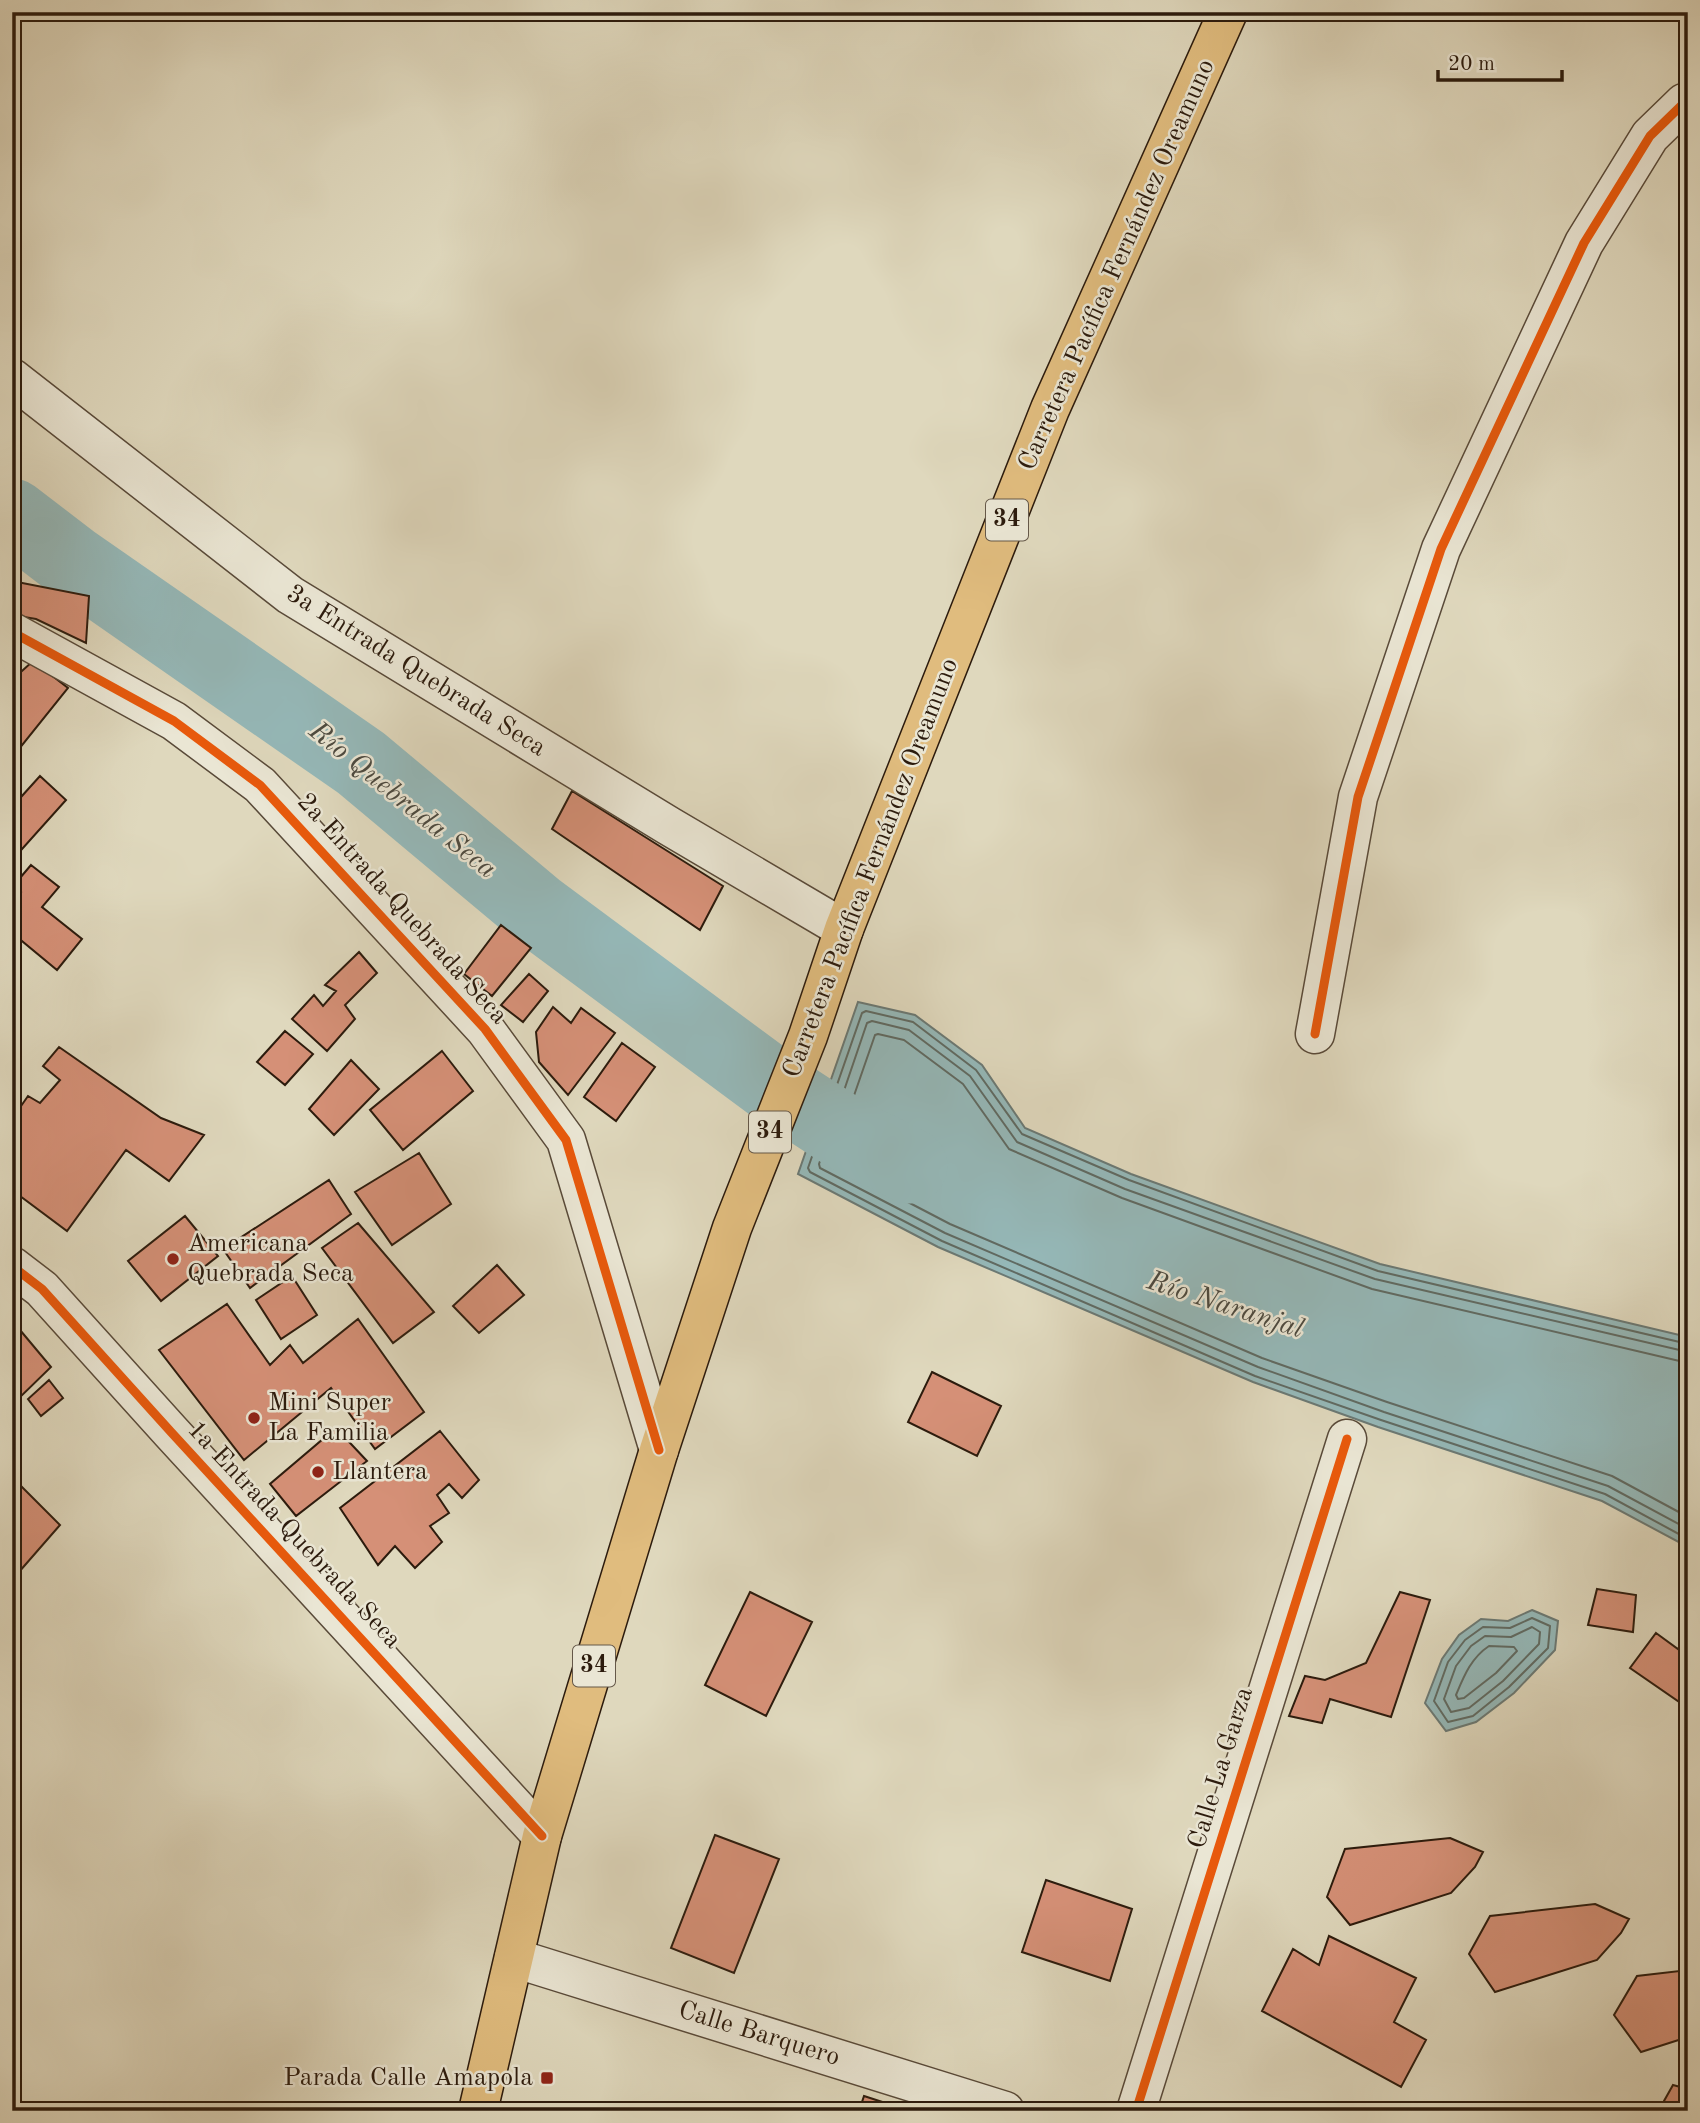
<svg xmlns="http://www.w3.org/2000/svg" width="1700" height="2123" font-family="'Old Standard TT',serif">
<rect width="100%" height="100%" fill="#dfd8bd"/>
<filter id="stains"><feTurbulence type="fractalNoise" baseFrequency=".00286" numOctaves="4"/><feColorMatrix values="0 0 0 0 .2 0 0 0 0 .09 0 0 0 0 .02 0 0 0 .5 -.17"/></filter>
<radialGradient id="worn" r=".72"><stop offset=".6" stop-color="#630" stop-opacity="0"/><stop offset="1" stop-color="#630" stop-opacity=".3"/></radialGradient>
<path fill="#95b8b8" stroke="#6b7974" stroke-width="2" d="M858,1002L915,1015L982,1065L1025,1128L1131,1174L1380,1264L1688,1337V1547L1602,1501L1378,1427L1253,1382L938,1247L798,1174Z
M1532,1610L1558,1621L1555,1650L1514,1693L1476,1722L1446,1731L1425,1703L1442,1659L1459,1635L1481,1619L1508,1621Z"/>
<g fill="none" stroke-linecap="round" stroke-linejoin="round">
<path stroke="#606a62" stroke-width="2" d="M1688,1344L1378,1271L1129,1180L1022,1134L976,1070L913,1022L866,1011L862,1013L808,1168L810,1172L942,1241L1255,1376L1381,1420L1605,1494L1688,1539
M1688,1352L1375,1279L1125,1189L1017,1142L970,1076L909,1030L872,1021L867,1023L819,1164L820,1168L945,1233L1258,1367L1384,1412L1608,1486L1688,1529
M1688,1363L1372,1289L1122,1198L1009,1149L963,1084L904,1040L878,1034L875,1035L832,1159L833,1163L950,1224L1262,1358L1387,1402L1612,1476L1688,1517
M1532,1618L1550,1626L1548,1648L1509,1687L1473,1716L1448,1722L1434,1701L1448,1662L1465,1640L1483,1627L1510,1628Z
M1532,1627L1540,1632L1539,1644L1503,1681L1469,1708L1451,1712L1444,1699L1456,1666L1471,1646L1485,1636L1511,1637Z
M1489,1646L1514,1647L1517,1651L1496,1673L1464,1698L1458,1699L1456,1695C1464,1676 1471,1658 1489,1646Z"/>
<path stroke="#95b8b8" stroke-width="75" d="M12,516L72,562L361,763L538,911L785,1094L845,1133L910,1166"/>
</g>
<path fill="#d59077" stroke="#2c1b0d" stroke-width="2" d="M12,581L89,596L86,643L36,619L12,615Z
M33,661L68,688L15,754L12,751V680Z
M40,776L66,800L14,858L12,857V807Z
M572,791L723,886L700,930L552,829Z
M31,865L59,887L42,907L82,939L57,970L17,937L12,943V904L21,892L14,885Z
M501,925L531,948L492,996L464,974Z
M359,952L377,973L345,1005L355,1019L327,1051L292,1019L314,995L323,1006L336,991L325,985Z
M529,974L548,991L523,1022L501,1005Z
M553,1007L571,1023L581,1008L615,1033L568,1095L539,1062L536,1032Z
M285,1031L313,1054L285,1085L257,1062Z
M622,1043L655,1067L616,1121L584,1097Z
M59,1047L161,1118L204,1135L169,1181L126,1150L67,1231L12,1190V1160L15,1157L12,1156V1119L28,1096L40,1103L60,1080L43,1066Z
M442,1051L473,1091L403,1150L370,1110Z
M351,1060L379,1089L334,1135L309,1109Z
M419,1153L451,1204L392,1245L355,1192Z
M329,1180L351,1214L250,1288L223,1249Z
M185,1216L218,1256L161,1301L128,1261Z
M358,1223L434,1312L393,1343L322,1248Z
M497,1265L524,1295L479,1333L453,1306Z
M292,1276L317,1315L281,1339L256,1300Z
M227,1304L270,1365L290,1345L303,1363L358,1319L424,1412L375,1449L331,1388L244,1460L159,1350Z
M15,1324L51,1367L12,1405V1327Z
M932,1372L1001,1406L977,1456L908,1422Z
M49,1380L63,1398L41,1416L28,1399Z
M336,1428L367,1461L296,1516L270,1484Z
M440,1431L479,1480L462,1498L449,1484L437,1495L449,1513L430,1526L442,1542L415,1568L395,1546L378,1565L340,1508Z
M14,1479L60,1525L12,1580V1481Z
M1597,1589L1636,1595L1633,1632L1588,1625Z
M750,1592L812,1622L766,1716L705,1685Z
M1400,1592L1430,1600L1391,1717L1330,1699L1322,1723L1289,1716L1305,1676L1325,1680L1366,1663Z
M1656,1633L1678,1649L1688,1636V1708L1630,1668Z
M715,1835L779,1859L734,1973L671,1948Z
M1450,1838L1483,1852L1475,1867L1451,1893L1350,1925L1327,1897L1345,1849Z
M1046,1880L1132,1909L1110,1981L1022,1952Z
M1595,1904L1629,1919L1621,1933L1597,1960L1495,1992L1469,1954L1490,1916Z
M1329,1936L1416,1978L1394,2022L1426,2040L1401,2087L1262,2011L1293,1949L1319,1965Z
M1688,1970V2037L1641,2052L1614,2015L1637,1976Z
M1673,2085L1688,2089V2111H1679L1664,2101Z
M864,2096L910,2111H859Z"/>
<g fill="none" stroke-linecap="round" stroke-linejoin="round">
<g stroke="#594a39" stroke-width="41">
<path id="minor" d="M12,378L290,595L669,826L844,929
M12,632L174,721L260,785L485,1029L566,1140L659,1450
M1315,1034L1358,797L1441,549L1584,243L1650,136L1684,103H1688
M12,1266L42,1289L171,1432L542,1836
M514,1958L1005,2111
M1136,2111L1347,1439"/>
</g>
<g stroke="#2c1b0d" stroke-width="41">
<path id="highway" d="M478,2111L542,1836L659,1450L732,1228L808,1036L844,929L1050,409L1228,12"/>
</g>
<use href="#minor" stroke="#eae6d4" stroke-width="38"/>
<use href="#highway" stroke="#e0bc7e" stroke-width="38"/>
<g stroke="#eae6d4" stroke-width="13">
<path id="cycleway" d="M12,632L174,721L260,785L485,1029L566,1140L659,1450
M1315,1034L1358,797L1441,549L1584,243L1650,136L1684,103H1688
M12,1266L42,1289L171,1432L542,1836
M1136,2111L1347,1439"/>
</g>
<use href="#cycleway" stroke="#e8590c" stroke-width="9"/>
</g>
<g fill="#8f2418" stroke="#eae6d4" stroke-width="2.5">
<circle cx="173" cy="1259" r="7"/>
<circle cx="254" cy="1418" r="7"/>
<circle cx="318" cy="1472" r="7"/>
<rect x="540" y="2071" width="14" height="14" rx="3.5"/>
</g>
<g text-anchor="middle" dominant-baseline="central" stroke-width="5" stroke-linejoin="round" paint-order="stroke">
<g fill="#eae6d4" stroke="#655849" stroke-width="2">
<rect x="986" y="499.5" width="42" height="41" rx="5"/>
<rect x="749" y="1111.5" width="42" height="41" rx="5"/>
<rect x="573" y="1645.5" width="42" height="41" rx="5"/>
</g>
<g font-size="24" font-weight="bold" fill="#2c1b0d">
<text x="1007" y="520">34</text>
<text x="770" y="1132">34</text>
<text x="594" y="1666">34</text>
</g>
<g font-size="26" fill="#2c1b0d" stroke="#eae6d4">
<text transform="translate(1117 265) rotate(-66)">Carretera Pacífica Fernández Oreamuno</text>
<text transform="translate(416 671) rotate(32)">3a Entrada Quebrada Seca</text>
<text transform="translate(871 868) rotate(-69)">Carretera Pacífica Fernández Oreamuno</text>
<text transform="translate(402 909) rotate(48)">2a Entrada Quebrada Seca</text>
<text transform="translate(294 1535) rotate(47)">1a Entrada Quebrada Seca</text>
<text transform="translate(1221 1768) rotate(-73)">Calle La Garza</text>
<text transform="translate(759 2034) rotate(17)">Calle Barquero</text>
</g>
<g font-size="26" fill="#2c1b0d" stroke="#eae6d4" text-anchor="start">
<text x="187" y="1244">Americana<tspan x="187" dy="30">Quebrada Seca</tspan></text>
<text x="268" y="1403">Mini Super<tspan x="268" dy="30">La Familia</tspan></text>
<text x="332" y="1472">Llantera</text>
<text x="533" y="2078" text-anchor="end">Parada Calle Amapola</text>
</g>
<g font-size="28" font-style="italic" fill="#4c4a40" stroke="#eae6d4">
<text transform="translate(402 801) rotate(39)">Río Quebrada Seca</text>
<text transform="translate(1225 1306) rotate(18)">Río Naranjal</text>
</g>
</g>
<rect width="1700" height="2123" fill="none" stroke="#dfd8bd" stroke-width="42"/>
<rect x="14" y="14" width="1672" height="2095" fill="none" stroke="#2c1b0d" stroke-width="3.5"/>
<rect x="21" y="21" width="1658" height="2081" fill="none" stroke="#2c1b0d" stroke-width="2"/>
<path d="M1438 70v10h124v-10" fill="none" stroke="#2c1b0d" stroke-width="3.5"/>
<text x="1448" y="70" font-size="21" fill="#2c1b0d" stroke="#eae6d4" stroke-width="5" paint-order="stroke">20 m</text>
<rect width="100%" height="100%" filter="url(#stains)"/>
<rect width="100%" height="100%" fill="url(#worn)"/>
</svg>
